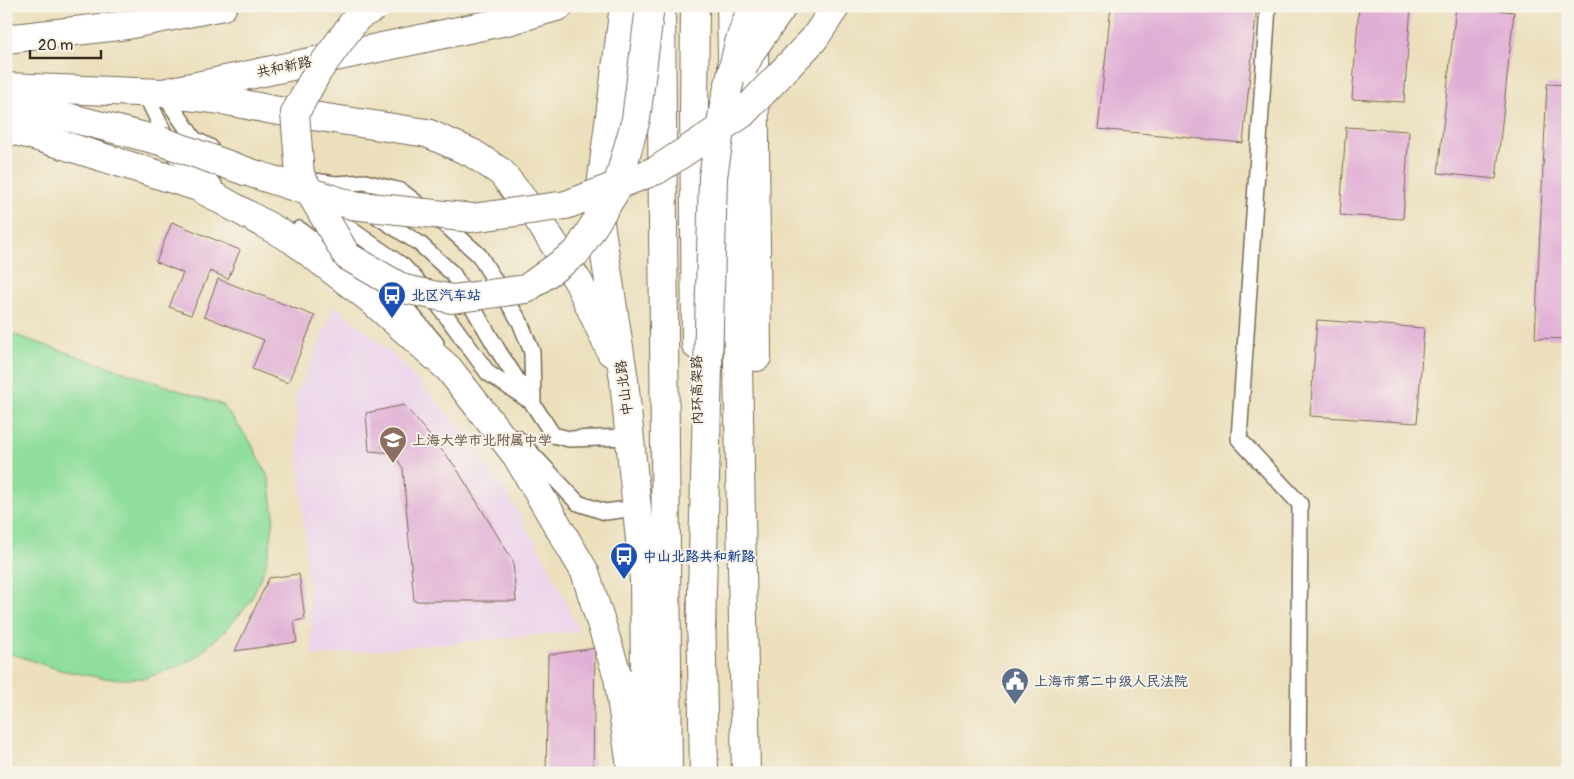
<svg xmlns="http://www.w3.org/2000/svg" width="1574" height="779" font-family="Pangolin,'LXGW WenKai TC',sans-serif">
<rect width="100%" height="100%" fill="#f7f3e8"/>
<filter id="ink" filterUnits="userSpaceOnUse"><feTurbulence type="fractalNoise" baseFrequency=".02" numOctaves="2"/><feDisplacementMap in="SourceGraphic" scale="10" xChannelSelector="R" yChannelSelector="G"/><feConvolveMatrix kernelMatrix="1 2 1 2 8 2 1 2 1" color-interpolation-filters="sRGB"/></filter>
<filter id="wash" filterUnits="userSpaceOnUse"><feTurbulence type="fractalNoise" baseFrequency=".0096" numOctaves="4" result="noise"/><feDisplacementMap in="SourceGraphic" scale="20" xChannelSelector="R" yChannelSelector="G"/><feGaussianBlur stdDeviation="1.12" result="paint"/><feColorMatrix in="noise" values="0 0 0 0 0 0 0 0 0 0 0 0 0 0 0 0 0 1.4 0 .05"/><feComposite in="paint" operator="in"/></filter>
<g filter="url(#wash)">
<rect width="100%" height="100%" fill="#ebdfbc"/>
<path fill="#ebd1eb" d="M335,305L399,360L463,430L510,498L548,565L579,631L313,656L295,399Z"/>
<path fill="#8fde9c" stroke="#65845d" d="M6,332L223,405L251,443L269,479L274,515L270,547L265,567L250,602L227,629L195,658L170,670L145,678L125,679L103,678L60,670L6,652Z"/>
<g id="blocks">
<path fill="#e0aed5" d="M1111,6H1257L1243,143L1098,129Z
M1359,6H1411L1404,102L1352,99Z
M1456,6L1514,12L1496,179L1438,173Z
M1547,84L1568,85V339L1535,338Z
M1346,127L1409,131L1403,219L1340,215Z
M172,222L240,250L228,279L210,271L191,315L169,307L183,273L156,262Z
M218,279L315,316L288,383L252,369L264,340L204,316Z
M1317,320L1424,328L1417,423L1310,416Z
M404,405L455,466L513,561L516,601H414L403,468L393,453L369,451L366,413Z
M299,574L305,619L294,621L297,642L235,651L269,578Z
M595,648L593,773H546L548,655Z"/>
</g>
</g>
<g filter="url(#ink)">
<use href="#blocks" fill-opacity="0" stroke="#796955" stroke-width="1"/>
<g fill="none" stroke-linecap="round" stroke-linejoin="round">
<g stroke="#796955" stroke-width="18">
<path id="lane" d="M1268,6L1239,439L1300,504L1298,773
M145,93L175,156L214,184
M163,93L194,139L210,147
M307,180L336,184L365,182L401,191L449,228L479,255L520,322L532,352L533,403
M369,211L420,244L453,274L499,352L553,435L569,439L629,437
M329,214L403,266L434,299L488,373L527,399
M299,229L341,259
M386,291L402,303L436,343
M517,438L578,503L605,512L636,508"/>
</g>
<g stroke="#796955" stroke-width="30">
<path id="primary" d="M624,6L598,210L624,380L644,580L646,773
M731,6L746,773
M754,37L757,357
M6,87L163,93L511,20L559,6
M163,93L222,100L273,110L427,133L472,153L501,172L536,216L579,283L611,352"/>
</g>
<g stroke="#796955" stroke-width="30">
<path id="highway" d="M661,6L668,773
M695,6L694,111L696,345
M6,39L127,25L223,6
M6,111L59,115L161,141
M6,129L31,135L198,187L293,240L369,298L449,369L516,455L585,572L618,677L632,773
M701,605L704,773"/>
</g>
<use href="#lane" stroke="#fff" stroke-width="15"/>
<use href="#primary" stroke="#fff" stroke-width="28"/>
<use href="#highway" stroke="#fff" stroke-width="28"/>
<g stroke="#796955" stroke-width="30" stroke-linecap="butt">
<path id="highway-bridge" d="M377,6L358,16L318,71L295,113L300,175L347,256L404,289L452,299L526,289L577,252L616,190L636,119L650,6
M743,68L752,50L783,6
M161,141L248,172L351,205L472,218L566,205L657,170L742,114L814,39L836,6
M701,630L713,177L724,105L739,43L752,6"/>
</g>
<use href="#highway-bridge" stroke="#fff" stroke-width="28"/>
</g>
</g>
<defs>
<g id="bus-pin" transform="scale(1.4375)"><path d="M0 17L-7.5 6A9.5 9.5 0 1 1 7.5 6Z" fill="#1a4fb4" stroke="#f7f3e8"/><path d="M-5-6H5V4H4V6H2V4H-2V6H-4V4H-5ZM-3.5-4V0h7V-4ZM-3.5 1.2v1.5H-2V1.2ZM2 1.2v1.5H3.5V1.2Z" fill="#fff"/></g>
<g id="school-pin" transform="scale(1.4375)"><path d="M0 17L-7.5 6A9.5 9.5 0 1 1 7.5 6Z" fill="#8d6e63" stroke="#f7f3e8"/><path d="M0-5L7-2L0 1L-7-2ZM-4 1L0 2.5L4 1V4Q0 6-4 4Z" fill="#fff"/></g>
<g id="civic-pin" transform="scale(1.4375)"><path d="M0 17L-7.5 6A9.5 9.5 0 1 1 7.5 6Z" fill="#5c6f8a" stroke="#f7f3e8"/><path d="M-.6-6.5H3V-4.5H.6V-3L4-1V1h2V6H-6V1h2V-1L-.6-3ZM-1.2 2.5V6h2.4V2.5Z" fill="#fff"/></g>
</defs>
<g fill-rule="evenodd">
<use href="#bus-pin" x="392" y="295"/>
<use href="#school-pin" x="393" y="440"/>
<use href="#bus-pin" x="624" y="556"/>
<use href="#civic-pin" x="1015" y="681"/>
</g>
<g text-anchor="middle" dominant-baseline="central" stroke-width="4" stroke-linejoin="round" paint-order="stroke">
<g font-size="14" fill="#3b2a1e" stroke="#f7f3e8">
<text transform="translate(284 67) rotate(-12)">共和新路</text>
<text transform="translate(624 388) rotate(-97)">中山北路</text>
<text transform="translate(697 390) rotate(-91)">内环高架路</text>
</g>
<g font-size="14" font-weight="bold" fill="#164399" stroke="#f7f3e8" text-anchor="start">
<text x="411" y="295">北区汽车站</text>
<text x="643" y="556">中山北路共和新路</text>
</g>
<g font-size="14" font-weight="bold" fill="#785e54" stroke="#f7f3e8" text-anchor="start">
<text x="412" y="440">上海大学市北附属中学</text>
</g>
<g font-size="14" font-weight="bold" fill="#4e5e75" stroke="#f7f3e8" text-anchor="start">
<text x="1034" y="681">上海市第二中级人民法院</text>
</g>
</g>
<rect width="1574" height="779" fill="none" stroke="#f7f3e8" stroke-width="25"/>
<path d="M30 50v8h71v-8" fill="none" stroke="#3b2a1e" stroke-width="2.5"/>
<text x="38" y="50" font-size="15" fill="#3b2a1e" stroke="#f7f3e8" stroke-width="4" paint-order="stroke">20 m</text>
</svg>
